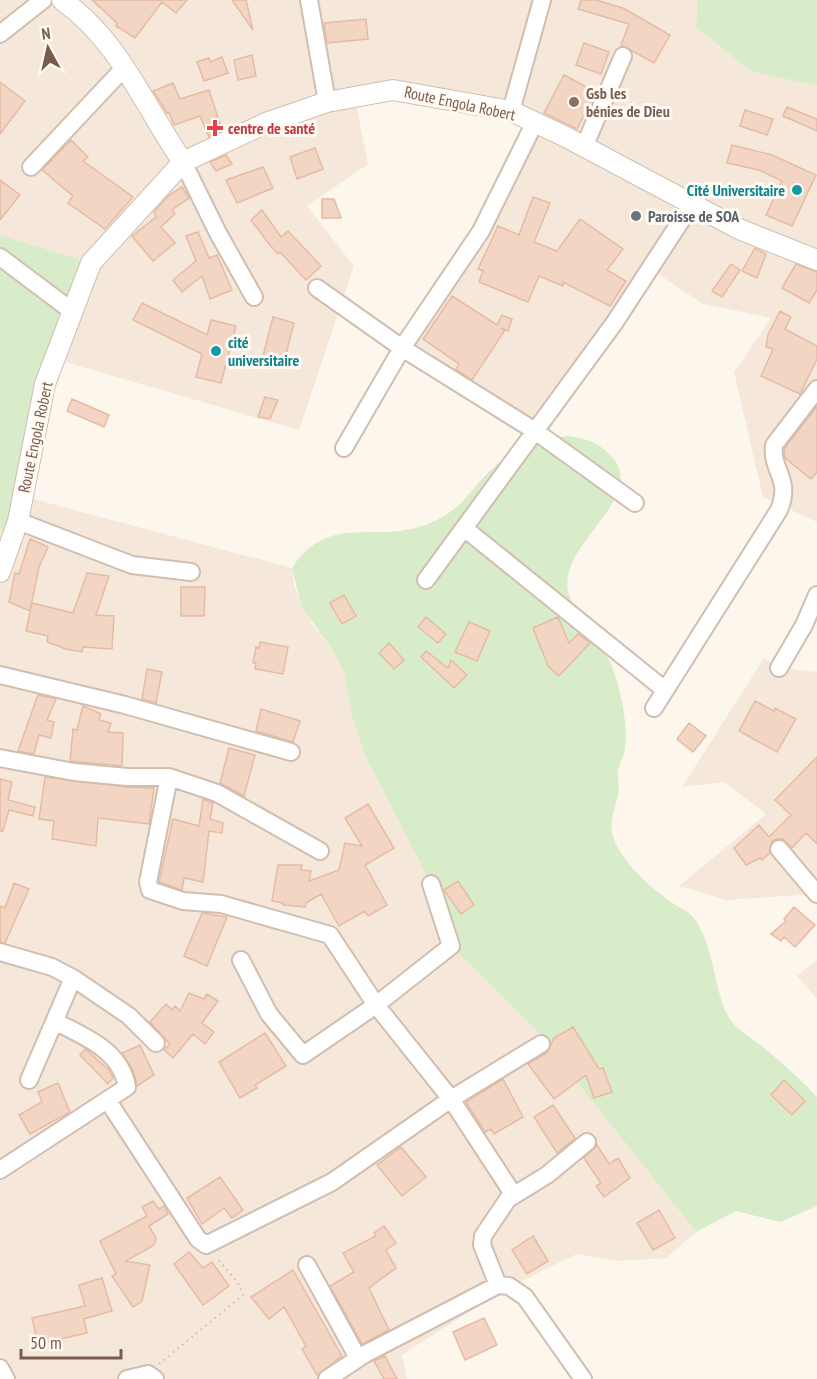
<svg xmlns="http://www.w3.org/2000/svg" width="817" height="1379" font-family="'PT Sans Narrow',sans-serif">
<rect width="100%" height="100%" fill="#fdf6ec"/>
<path fill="#f5e8da" d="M0,0H697L696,27L750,71L817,86V522L763,497L734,372L771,318L703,304L652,270L536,428L406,346L535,123L510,112L354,95L368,164L307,206L354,266L299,430L55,359L90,263L0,235Z
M22,496L292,568L295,588L312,624L337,656L345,675L352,716L365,755L431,884L451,946L535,1029L696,1232L666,1258L616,1261L577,1254L501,1291L402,1355L407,1379H0V529L11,534Z
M764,658L779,668L817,672V898L814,894L726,900L679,886L766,814L724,782L682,787Z
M817,960V999L797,976Z"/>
<path fill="#d8ecc9" d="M697,0H817V86L750,71L696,27Z
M0,235L91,263L11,534L0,529Z
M567,436C584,438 599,442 611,456C650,497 558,543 568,591C574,617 608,646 616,678C622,699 628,727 625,749C624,757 619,764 618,771C617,777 619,783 619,789C617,803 609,819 612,833C619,861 652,889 674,904C680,908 688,911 693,917C716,945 713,997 732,1022C740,1032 755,1040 764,1048C783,1063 800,1079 817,1097V1206L780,1222L736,1211L696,1232L535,1029L451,946L431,884L365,755L352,716L345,675L337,657L302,607L292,568C329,511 377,545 428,524C466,508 469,489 496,465C516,448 541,439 567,436Z"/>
<path fill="#f3d5c3" stroke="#e6bba3" stroke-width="1.5" d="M92,0H187L176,13L162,2L135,38L116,26L117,23Z
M232,0H246L253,30Z
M581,0H596L623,8L670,35L654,63L621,45L629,24L578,9Z
M366,19L368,39L327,43L324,23Z
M584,43L609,52L601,74L576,65Z
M252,55L256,76L238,80L234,60Z
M222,57L228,73L204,81L197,62L209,58L210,62Z
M564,75L596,92L577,129L544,113Z
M0,82L25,101L0,134Z
M173,83L180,99L209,90L222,130L209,137L200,116L174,125L169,112L167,113L153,91Z
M787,107L817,119V131L783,116Z
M745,110L773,119L767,135L740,126Z
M71,140L88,157L83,161L133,197L105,229L68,203L73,196L42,170Z
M732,145L772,155L816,175L792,226L766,215L782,181L759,170L727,163Z
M315,148L323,169L297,179L290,157Z
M226,155L232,164L216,171L210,162Z
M263,167L273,188L237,203L226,180Z
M0,180L20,195L0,220Z
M182,187L189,198L172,210L175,214L161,227L175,243L153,261L132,236L156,217L154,212L169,195Z
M533,197L550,203L534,242L557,251L580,219L623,249L607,270L626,281L610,306L563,282V286L539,276L528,302L479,282L483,271L478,269L498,226L519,235Z
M322,199H334L341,218H322Z
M262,210L281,237L288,231L321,266L306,280L280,252L278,254L269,244L251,220Z
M198,232L209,258L217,255L232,290L210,299L202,276L182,292L173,280L196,261L186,236Z
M755,248L766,254L757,278L742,271Z
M731,264L740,270L722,297L712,291Z
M796,264L817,272V290L809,303L782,288Z
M452,296L497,325L502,315L512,319L508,331L501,328L505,330L472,380L456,369L459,364L423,339Z
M142,303L207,335L211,320L236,326L221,383L196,377L202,354L133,320Z
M780,311L791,317L785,329L817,346V359L800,394L761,376L773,349L766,347L768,335Z
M273,317L294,323L283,366L262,360Z
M265,397L278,400L270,419L258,417Z
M72,399L109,415L104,427L67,411Z
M817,406V472L811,479L785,458L784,449Z
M30,539L48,547L39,567L30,611L9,602L15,573L19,574Z
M87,573L109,576L96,615L114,616L112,649L83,647L82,652L66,649L47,642L48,636L26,631L32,603L73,613Z
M181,587H205L204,616H181Z
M344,595L356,616L342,624L330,603Z
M426,617L446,634L438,643L418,627Z
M558,617L569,643L578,634L590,643L559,676L548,666L533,628Z
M469,622L490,631L477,661L455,652Z
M260,642L288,647L283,674L255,669L256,663H253L256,647L259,648Z
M389,643L404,660L394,669L379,653Z
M426,651L448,668L451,660L467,675L454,688L421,657Z
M147,669L162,672L156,703L142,699Z
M38,695L56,699L47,720L54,722L51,738L39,735L34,754L18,751Z
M755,701L774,711L775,708L796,719L777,752L739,731Z
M83,706L101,714L99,720L111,723L108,732L123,733L122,766L70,761L73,729L77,730Z
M261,709L300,721L293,742L256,731Z
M689,723L706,736L693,752L677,739Z
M229,748L255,755L244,796L220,783Z
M817,757V844L806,833L792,848L783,839H777L772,841L770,853L762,860L760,858L746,865L734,848L759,825L769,837L791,815L775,800Z
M45,777L126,787L154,788L149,824L98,818L96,846L52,839L54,821L39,819Z
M0,779L12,782L8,800L35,807L33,816L9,810L3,831H0Z
M203,799L213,803L210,819L223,823L222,833L209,831L203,882L184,878L182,890L159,882L173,819L199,826Z
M368,804L394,848L365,865L387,905L368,916L365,911L339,926L321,894L306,903L305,907L283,905V903L272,901L278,865H302L301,870L311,871L309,881L339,870L345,843L362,846L345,818Z
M458,881L474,905L461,914L444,890Z
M14,883L29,889L5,943L0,942V906L5,908Z
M794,907L815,925L795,947L784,937L781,941L771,934L786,921L784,919Z
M202,913L227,917L207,966L184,956Z
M189,993L204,999L207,994L218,1001L202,1023L214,1032L205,1044L193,1034L173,1058L164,1050L170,1044L150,1022L166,1004L172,1010L175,1006L180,1011Z
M573,1027L599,1069L603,1068L612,1092L594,1098L586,1075L554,1099L528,1064L547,1053L554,1038Z
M265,1033L286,1066L255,1085L257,1088L240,1098L219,1062Z
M140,1045L154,1075L137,1086L133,1070L122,1053Z
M85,1049L109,1070L113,1078L108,1084L80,1055Z
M503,1079L523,1117L494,1134L491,1129L485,1132L466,1102Z
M784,1080L805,1101L792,1115L771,1095Z
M58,1083L70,1112L30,1134L19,1115L42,1102L38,1092Z
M553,1105L575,1138L557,1153L534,1117Z
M597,1145L609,1164L618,1158L630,1178L604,1197L596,1186L601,1183L584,1158Z
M401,1147L426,1177L402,1196L377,1165Z
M220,1177L243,1210L232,1218L224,1208L202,1224L187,1198Z
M153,1201L159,1209L164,1206L168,1214L149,1226L156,1238L154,1245L126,1261L150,1265L142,1301L133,1307L112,1276L116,1274L100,1241L147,1216L142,1207Z
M659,1210L675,1238L653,1250L637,1223Z
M384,1226L396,1243L386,1250L396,1268L369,1288L389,1330L362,1344L330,1286L354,1272L343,1253L376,1236L374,1233Z
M533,1236L548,1261L527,1274L512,1250Z
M189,1252L203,1268L212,1262L229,1286L203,1305L174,1264Z
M293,1270L342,1356L317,1375L302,1349L306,1346L284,1307L269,1319L251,1297Z
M102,1278L112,1311L84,1319L87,1333L38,1344L32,1318L85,1306L79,1285Z
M484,1318L497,1345L465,1360L453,1332Z
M385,1356L397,1379H384L374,1361Z"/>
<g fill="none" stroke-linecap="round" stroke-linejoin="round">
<g stroke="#d1beb0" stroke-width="20">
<path id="minor" d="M309,0L327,102
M0,34L43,0
M511,111L542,0
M584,147L623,56
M183,162L218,233L254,297
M31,167L125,67
M0,257L72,311
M317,288L402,348L535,431L635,503
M344,448L402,348L481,231L535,122
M18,521L132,565L191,572
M464,528L665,690
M426,580L615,322L692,204
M779,668L804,625L817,595
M0,675L125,705L291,752
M654,708L779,510C792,478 771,472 774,445L817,389
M0,758L74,772L127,777H169L217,793L320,851
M169,777L148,882L150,890L183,901L221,904L330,935L376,1005L451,1099L513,1194
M779,849L817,894
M0,952L52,967L73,978L129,1016L156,1043
M241,960L269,1014L303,1055L376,1005L451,946L431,884
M29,1080L73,978
M108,1101L198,1239L206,1245L332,1182L451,1099L541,1044
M0,1170L127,1087C121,1051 86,1037 56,1022
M307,1265L358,1358
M498,1285L482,1245L483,1236L508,1199L547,1175L587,1142
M0,1368L6,1379
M127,1379L148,1374L155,1379
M327,1379L365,1354L498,1285L509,1286L525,1297L583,1379"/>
</g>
<g stroke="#d1beb0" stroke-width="22">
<path id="tertiary" d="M62,0C120,41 144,106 183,162
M0,572L18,521L45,384L91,263L183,162L266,123L327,102L393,90L511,111L566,137L739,229L817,260"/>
</g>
<path stroke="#d9b8a5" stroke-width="2" stroke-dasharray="1.5 4.5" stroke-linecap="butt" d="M159,1364L243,1295L238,1283L216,1257"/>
<use href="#minor" stroke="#fff" stroke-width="16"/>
<use href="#tertiary" stroke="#fff" stroke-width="20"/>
</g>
<circle fill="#8d6e63" stroke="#fffaf3" stroke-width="2" cx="574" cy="102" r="6"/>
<path fill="#e0444e" stroke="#fffaf3" stroke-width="2" d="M212 119h6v6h6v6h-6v6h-6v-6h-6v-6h6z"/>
<g fill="#0f9aa8" stroke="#fffaf3" stroke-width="2">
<circle cx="797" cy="190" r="6"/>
<circle cx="216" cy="351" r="6"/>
</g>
<circle fill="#6b7280" stroke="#fffaf3" stroke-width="2" cx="636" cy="216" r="6"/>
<g text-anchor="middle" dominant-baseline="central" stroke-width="6" stroke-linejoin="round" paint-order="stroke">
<g font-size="16" font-weight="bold" fill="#785e54" stroke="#fffaf3" text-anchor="start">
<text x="586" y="93">Gsb les<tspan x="586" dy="18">bénies de Dieu</tspan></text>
</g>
<g font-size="16" fill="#7a5c4d" stroke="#fffaf3">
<text transform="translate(460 103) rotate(12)">Route Engola Robert</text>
<text transform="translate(35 437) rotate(-78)">Route Engola Robert</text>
</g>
<g font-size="16" font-weight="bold" fill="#be3a42" stroke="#fffaf3" text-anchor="start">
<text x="228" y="128">centre de santé</text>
</g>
<g font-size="16" font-weight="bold" fill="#0d838f" stroke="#fffaf3" text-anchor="end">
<text x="785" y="190">Cité Universitaire</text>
<text x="228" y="342" text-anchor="start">cité<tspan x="228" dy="18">universitaire</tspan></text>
</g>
<g font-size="16" font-weight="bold" fill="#5b616d" stroke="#fffaf3" text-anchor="start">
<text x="648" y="216">Paroisse de SOA</text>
</g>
</g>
<g transform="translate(48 48) rotate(352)" stroke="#fffaf3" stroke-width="4.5" paint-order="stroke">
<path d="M0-4.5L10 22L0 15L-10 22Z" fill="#7a5c4d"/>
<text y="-9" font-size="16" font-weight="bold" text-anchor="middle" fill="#7a5c4d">N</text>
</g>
<path d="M21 1349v9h100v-9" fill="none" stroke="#7a5c4d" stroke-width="3"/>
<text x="30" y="1349" font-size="18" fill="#7a5c4d" stroke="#fffaf3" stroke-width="4.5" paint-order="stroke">50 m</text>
</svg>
